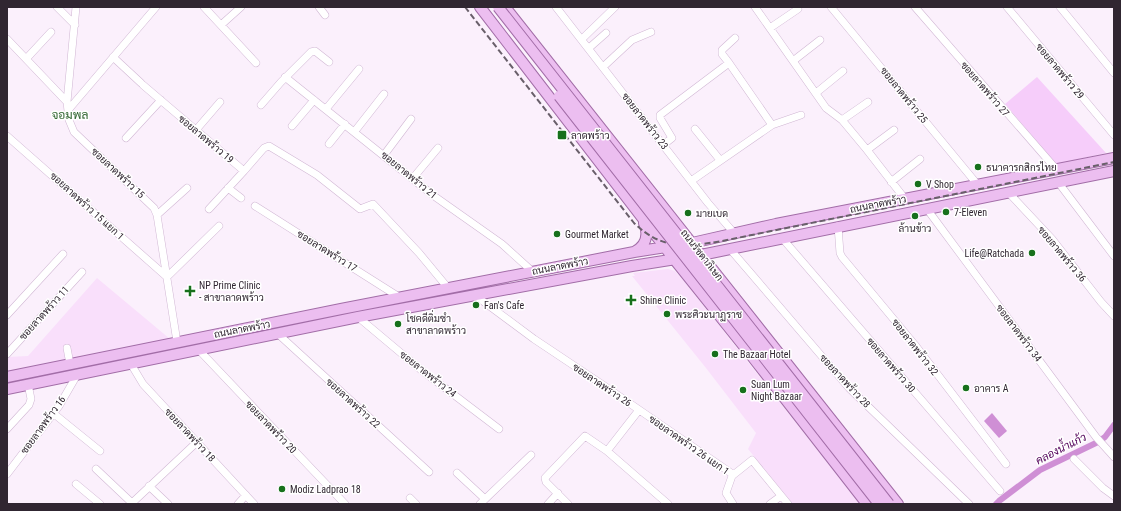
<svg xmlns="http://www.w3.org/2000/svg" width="1121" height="511" font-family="'Roboto Condensed',Sarabun,sans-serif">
<rect width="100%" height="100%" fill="#fbf0fc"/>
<path fill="#f9dffb" d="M668,269L675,271L684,281L860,504H793L748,449L756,433L706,368L632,276H635L633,273Z
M97,278L170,339L7,372V357L28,356Z"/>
<path fill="#f6cdfa" d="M1037,77L1106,153L1056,164L1005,104Z"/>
<path fill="#cf8fd5" d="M992,413L1007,431L999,438L984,421Z"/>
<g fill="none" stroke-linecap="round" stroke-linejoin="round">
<path stroke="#cf8fd5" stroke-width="6" d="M996,504L999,501L1040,470L1098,442L1105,437L1114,425"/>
<g stroke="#d1b7d4" stroke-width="8">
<path id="street" d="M57,7L75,25
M76,7L67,102L69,120L74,132L154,208L157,215L177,342
M204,7L256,63
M319,7L325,15
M556,7L708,203L734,233
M755,7L826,108L842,120L867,150L905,199
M831,7L977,184
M915,7L1056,169
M1007,7L1114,135
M1060,7L1114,73
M221,25L241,7
M770,28L798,9
M7,39L67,102
M582,39L615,7
M589,48L606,33
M113,57L141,83
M26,59L51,32
M793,61L820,40
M729,63L722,54V50L735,38
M603,67L632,40L651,32
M285,77L434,196L502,244L533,272
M143,85L244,171L264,148L269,146L317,175L360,209L373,204L419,253L448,288
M816,93L843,71
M261,105L281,82L311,52L315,51L329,62
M69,109L156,7
M326,109L359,69
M842,120L868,102
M292,126L314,100
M695,129L720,160
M196,130L220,102
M355,131L384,94
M7,136L167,277L219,226
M126,138L161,100
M329,144L345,124
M663,145L672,138L660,118V115L729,63L772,125
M867,150L894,130
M384,155L411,119
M413,178L438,148
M691,181L772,125L801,115
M891,182L920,159
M1058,182L1114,256
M228,188L241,198
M1008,192L1052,239L1101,302L1114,316
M255,206L399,297
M209,209L244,171
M927,209L1096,437L1114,457
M157,215L187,188
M838,226L840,253L842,257L915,345L1006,464
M782,238L1000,491
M730,249L849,388L969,504
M476,296L534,339L603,385L731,473L732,476L726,493L733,504
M7,315L63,254
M358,317L420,369L499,429
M277,333L429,472
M67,348L70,364
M198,349L345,504
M7,354L82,272
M131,364L143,384L254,504
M53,413L100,451
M7,429L29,405L31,399L28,384
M607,451L639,410
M1074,459L1103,488L1114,496
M96,469L132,503L197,442
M457,473L485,499
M7,474L59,406L77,375
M732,476L752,460L788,504
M76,484L100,504
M149,486L168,504
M410,498L416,504
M238,504L246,495
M480,504L531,455
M548,504L558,493
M568,504L546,482L545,478L585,436L607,451L668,504
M770,504L781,496"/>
</g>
<g stroke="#a26da7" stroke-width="12">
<path id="primary" d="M480,7L674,259L751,355L867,504
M505,7L898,504
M634,252C646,246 649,235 644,223
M7,377L341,309L634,252L692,243L776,224L1114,158
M7,389L358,317L632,266L701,255L1114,171"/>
</g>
<use href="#street" stroke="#fff" stroke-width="7"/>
<use href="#primary" stroke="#ecbef0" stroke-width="10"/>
<path stroke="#695f6a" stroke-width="2" stroke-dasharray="6 3" stroke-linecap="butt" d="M465,7L634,223C662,250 686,247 722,241L1114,162"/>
<g stroke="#a26da7" stroke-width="12" stroke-linecap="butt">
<path id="primary-bridge" d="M498,7L889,504
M559,96L879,504"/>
</g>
<use href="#primary-bridge" stroke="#ecbef0" stroke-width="10"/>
</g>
<g fill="#17701c" stroke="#fff" stroke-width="1.5">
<rect x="557" y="130" width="10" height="10" rx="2"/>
<circle cx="978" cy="167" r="4"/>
<circle cx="918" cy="184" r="4"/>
<circle cx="946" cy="212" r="4"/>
<circle cx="688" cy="213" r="4"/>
<circle cx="915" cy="216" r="4"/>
<circle cx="557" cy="234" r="4"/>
<circle cx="1032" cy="253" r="4"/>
<path d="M188 285h4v4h4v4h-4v4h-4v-4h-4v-4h4z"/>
<path d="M629 294h4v4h4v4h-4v4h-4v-4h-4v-4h4z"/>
<circle cx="476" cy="305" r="4"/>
<circle cx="667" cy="314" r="4"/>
<circle cx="398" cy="324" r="4"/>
<circle cx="715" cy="354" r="4"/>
<circle cx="966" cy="388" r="4"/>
<circle cx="743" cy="390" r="4"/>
<circle cx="282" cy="489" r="4"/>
</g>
<g text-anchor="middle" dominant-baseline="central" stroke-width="3" stroke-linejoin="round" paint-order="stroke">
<g font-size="10" fill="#302631" stroke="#fff">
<text transform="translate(1060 71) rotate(50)">ซอยลาดพร้าว 29</text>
<text transform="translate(985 89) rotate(49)">ซอยลาดพร้าว 27</text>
<text transform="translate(904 95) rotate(51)">ซอยลาดพร้าว 25</text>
<text transform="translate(645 121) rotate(52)">ซอยลาดพร้าว 23</text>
<text transform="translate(206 139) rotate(40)">ซอยลาดพร้าว 19</text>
<text transform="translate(118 173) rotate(43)">ซอยลาดพร้าว 15</text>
<text transform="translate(409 175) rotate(39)">ซอยลาดพร้าว 21</text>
<text transform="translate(878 204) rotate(-11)">ถนนลาดพร้าว</text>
<text transform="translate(87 206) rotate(42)">ซอยลาดพร้าว 15 แยก 1</text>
<text transform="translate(327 251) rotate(32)">ซอยลาดพร้าว 17</text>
<text transform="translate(1062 254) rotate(50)">ซอยลาดพร้าว 36</text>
<text transform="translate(702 255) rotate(52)">ถนนรัชดาภิเษก</text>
<text transform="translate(560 266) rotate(-11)">ถนนลาดพร้าว</text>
<text transform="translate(44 313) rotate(-48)">ซอยลาดพร้าว 11</text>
<text transform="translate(242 329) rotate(-11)">ถนนลาดพร้าว</text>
<text transform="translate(1019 333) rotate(53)">ซอยลาดพร้าว 34</text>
<text transform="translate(915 347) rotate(52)">ซอยลาดพร้าว 32</text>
<text transform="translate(891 365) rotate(49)">ซอยลาดพร้าว 30</text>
<text transform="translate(428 374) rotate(38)">ซอยลาดพร้าว 24</text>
<text transform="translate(845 381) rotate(47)">ซอยลาดพร้าว 28</text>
<text transform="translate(602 385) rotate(34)">ซอยลาดพร้าว 26</text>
<text transform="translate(353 403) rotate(42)">ซอยลาดพร้าว 22</text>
<text transform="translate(43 425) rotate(-54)">ซอยลาดพร้าว 16</text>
<text transform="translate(271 427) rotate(46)">ซอยลาดพร้าว 20</text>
<text transform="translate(190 435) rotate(47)">ซอยลาดพร้าว 18</text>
<text transform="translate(689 445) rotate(35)">ซอยลาดพร้าว 26 แยก 1</text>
</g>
<g font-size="10" fill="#302631" stroke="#fff" text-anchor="start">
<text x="571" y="135">ลาดพร้าว</text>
<text x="986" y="167">ธนาคารกสิกรไทย</text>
<text x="926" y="184">V Shop</text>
<text x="954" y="212">7-Eleven</text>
<text x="696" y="213">มายเบด</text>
<text x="915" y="228" text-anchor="middle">ล้านข้าว</text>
<text x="565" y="234">Gourmet Market</text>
<text x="1024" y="253" text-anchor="end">Life@Ratchada</text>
<text x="199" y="285">NP Prime Clinic<tspan x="199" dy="12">- สาขาลาดพร้าว</tspan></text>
<text x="640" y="300">Shine Clinic</text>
<text x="484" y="305">Fan's Cafe</text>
<text x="675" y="314">พระศิวะนาฏราช</text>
<text x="406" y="318">โชคดีติ่มซำ<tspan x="406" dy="12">สาขาลาดพร้าว</tspan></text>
<text x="723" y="354">The Bazaar Hotel</text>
<text x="751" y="384">Suan Lum<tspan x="751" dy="12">Night Bazaar</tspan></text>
<text x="974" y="388">อาคาร A</text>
<text x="290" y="489">Modiz Ladprao 18</text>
</g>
<g font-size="11" font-style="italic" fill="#52005a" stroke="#fff">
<text transform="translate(1061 449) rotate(-27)">คลองน้ำแก้ว</text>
</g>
<g font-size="12" fill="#316531" stroke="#fff">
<text x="70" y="115">จอมพล</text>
</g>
</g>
<rect width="1121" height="511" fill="none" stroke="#302631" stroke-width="16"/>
</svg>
